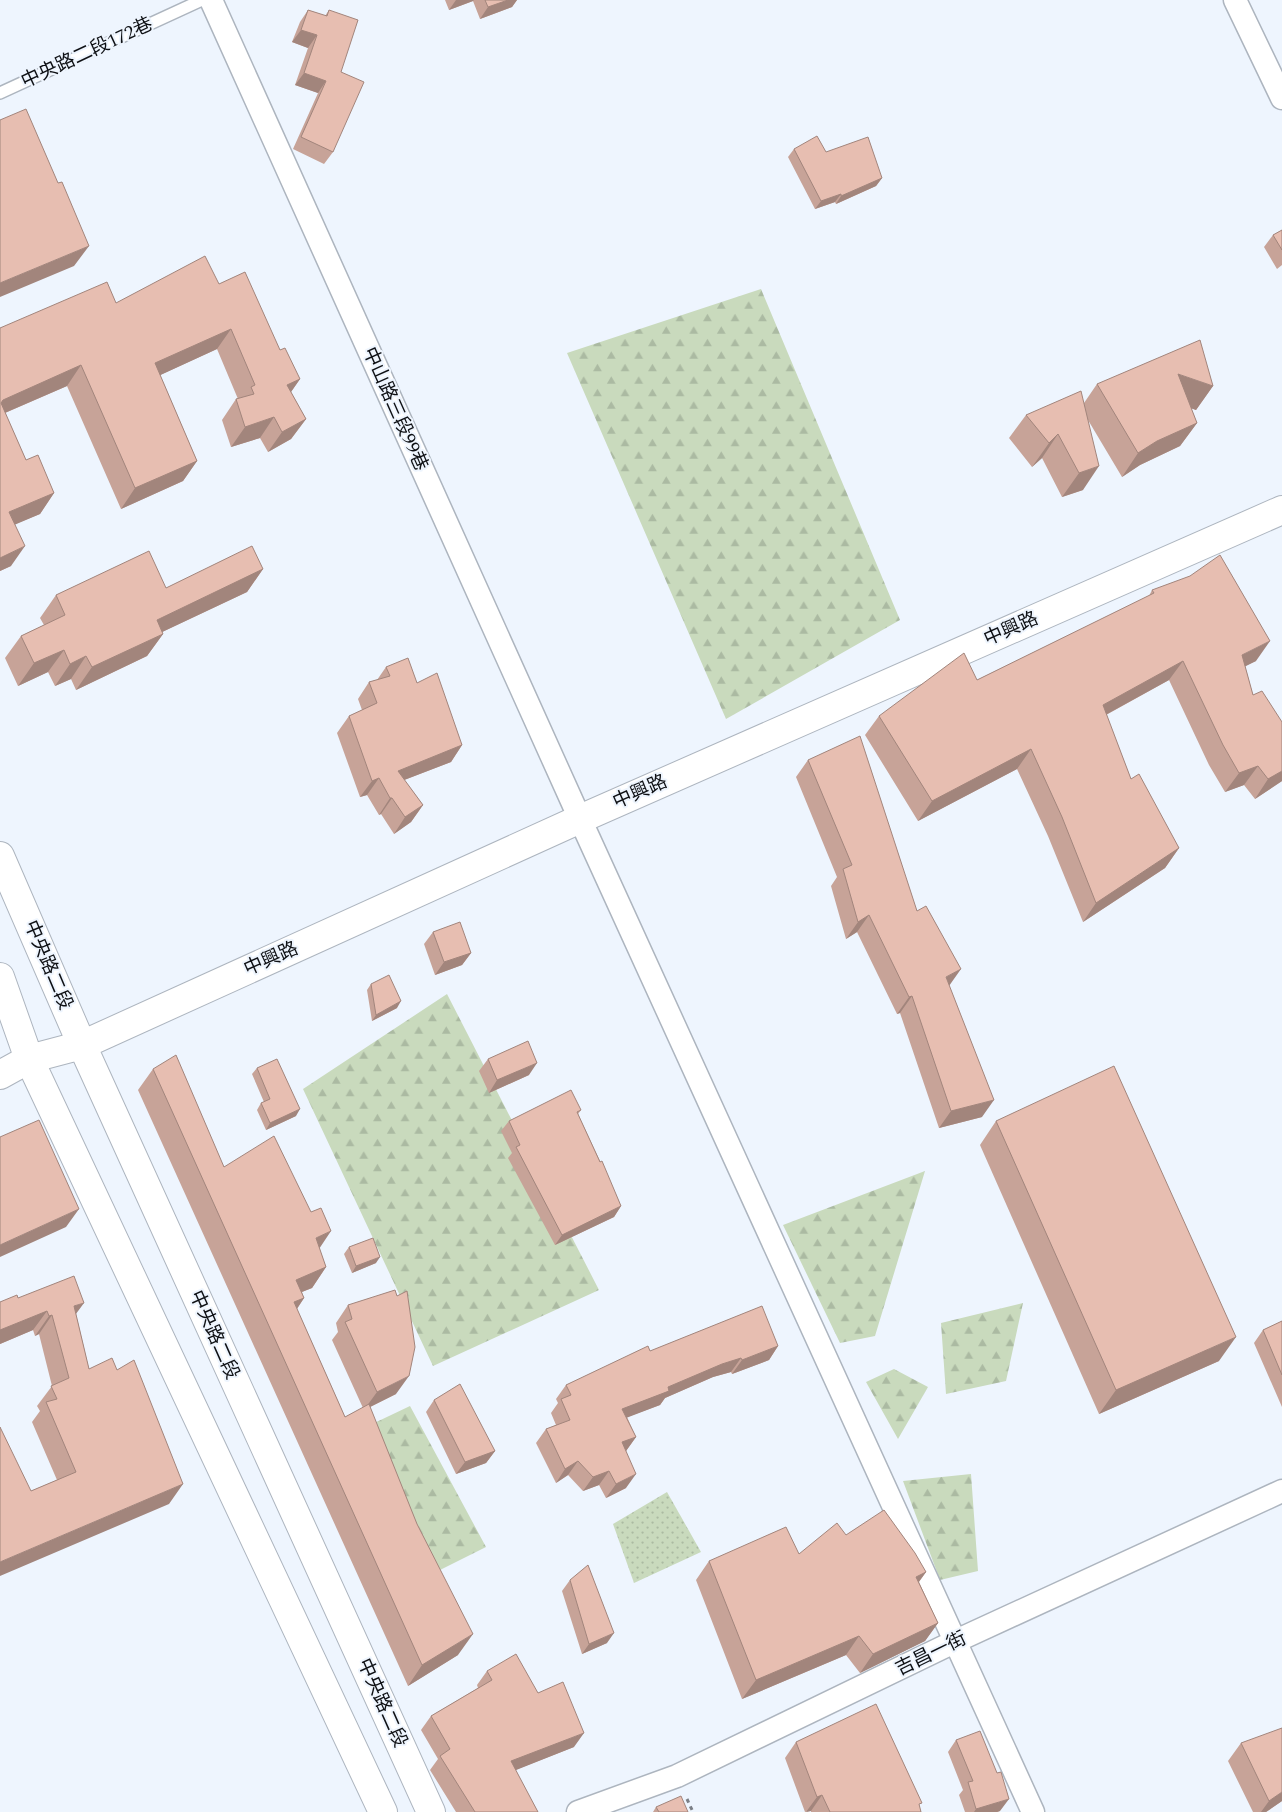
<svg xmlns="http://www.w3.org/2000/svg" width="1282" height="1812" font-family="Spectral,'Noto Sans TC',serif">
<defs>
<pattern id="grass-dots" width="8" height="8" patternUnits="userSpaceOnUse" patternTransform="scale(1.25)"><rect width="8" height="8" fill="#c9dabd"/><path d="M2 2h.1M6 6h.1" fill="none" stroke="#abbaa2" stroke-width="1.8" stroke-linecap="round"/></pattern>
<pattern id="forest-firs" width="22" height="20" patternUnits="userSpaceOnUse" patternTransform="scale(1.25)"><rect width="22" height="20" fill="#c9dabd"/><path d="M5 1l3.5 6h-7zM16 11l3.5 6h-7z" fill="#abbaa2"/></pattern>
</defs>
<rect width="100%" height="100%" fill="#eef5fe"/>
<path fill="url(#grass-dots)" d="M667,1492L701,1552L634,1583L613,1524Z"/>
<path fill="url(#forest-firs)" d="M761,289L900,620L726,719L567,353Z
M447,994L599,1290L433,1366L303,1089Z
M925,1171L875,1336L840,1343L783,1225Z
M1023,1303L1006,1381L946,1394L941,1323Z
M894,1369L928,1387L898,1439L866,1382Z
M410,1406L486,1547L432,1574L368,1426Z
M971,1474L978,1571L940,1580L903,1481Z"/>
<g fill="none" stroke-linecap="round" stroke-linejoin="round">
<g stroke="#adb5bf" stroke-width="14">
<path id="service" d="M0,93L202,0"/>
</g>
<g stroke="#adb5bf" stroke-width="25">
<path id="minor" d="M211,0L580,819L1033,1812
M1235,0L1282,98
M578,1812L677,1776L956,1641L1282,1491"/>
</g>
<g stroke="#adb5bf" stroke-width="30">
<path id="tertiary" d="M0,856L82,1045L431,1812
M0,977L29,1059L383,1812
M0,1075L29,1059L82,1045L580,819L1282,510"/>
</g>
<path stroke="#7b7f86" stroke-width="3" stroke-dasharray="4 4" stroke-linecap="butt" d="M687,1799L693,1812"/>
<use href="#service" stroke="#fff" stroke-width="11"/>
<use href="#minor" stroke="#fff" stroke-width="22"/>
<use href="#tertiary" stroke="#fff" stroke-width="28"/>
</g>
<path fill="#c7a398" d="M445,0H517L512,7L480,19L473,1L449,10Z
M308,10L325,16L329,10L341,72L333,152L324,164L293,149L318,93L295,85L308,48L292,42L300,22Z
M794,149L826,152L882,178L876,186L836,204L835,202L815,209L788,157Z
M1282,230V265L1277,269L1264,247L1273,235Z
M219,284L280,350L300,379L291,392L306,419L291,439L268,452L260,438L231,447L222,420L236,399H238L217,349L160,375L197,461L183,481L121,509L67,386L5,413L26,460L54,493L40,514L15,524L11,566L0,571V328L116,303Z
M1097,384L1213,386L1196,410L1191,408L1197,423L1180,446L1140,465L1122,477L1088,420L1083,490L1062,497L1042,458L1032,467L1009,438L1026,415L1084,403Z
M263,569L247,592L162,632L163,634L147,656L76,690L71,679L55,686L48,672L18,686L5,658L21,636L44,625L40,618L56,595L166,588Z
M1152,590L1256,661L1245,666L1253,695L1282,781L1255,799L1244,785L1225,792L1209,765L1169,680L1106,715L1131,779L1179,848L1165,868L1083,922L1048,836L1017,769L918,821L865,735L879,716L977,680L1149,596Z
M386,667L417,683L462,745L451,762L404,780L423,805L411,822L394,834L381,814L379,815L367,795L360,797L337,733L349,716L362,710L358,699L369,682L377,680Z
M808,760L917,911L949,986L982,1117L939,1128L900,1013L897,1014L857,932L846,939L831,886L837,877L796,777Z
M433,932L471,953L462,965L435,975L424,944Z
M371,984L397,1008L372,1021L367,990Z
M488,1059L529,1075L489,1093L479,1071Z
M257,1068L296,1116L266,1130L257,1110L261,1103L264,1102L252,1074Z
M153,1069L224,1167L319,1248L326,1267L312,1288L302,1292L304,1298L297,1309L345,1417L363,1408L332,1340L338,1332L336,1323L348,1305L396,1394L370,1407L458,1655L408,1686L138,1090Z
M581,1110L578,1114L621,1206L614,1217L555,1245L508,1158L512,1153L501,1131L509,1121Z
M996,1121L1219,1361L1099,1414L980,1145Z
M349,1247L376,1263L352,1273L344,1254Z
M18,1298L76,1314L89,1369L169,1504L31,1491L57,1480L32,1422L40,1411L37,1406L52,1386L39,1334L35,1336L33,1330L0,1344V1302Z
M1282,1321V1407L1254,1343L1263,1330Z
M778,1346L769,1360L732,1374L731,1372L713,1377L665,1398L660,1405L627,1417L636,1437L626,1451V1488L606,1498L599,1485L583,1491L568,1475L556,1483L536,1443L546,1429L556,1425L551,1413L558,1403L556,1399L566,1385L650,1351Z
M434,1400L495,1451L486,1463L456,1474L426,1412Z
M846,1535L926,1572L919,1582L938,1623L925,1641L860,1673L846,1655L742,1699L696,1580L709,1561L799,1554Z
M570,1580L607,1643L582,1654L562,1591Z
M487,1671L538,1693L574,1747L515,1770L538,1812H456L430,1770L438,1759L421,1730L431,1716L478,1688L477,1685Z
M956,1740L1000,1811L997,1812H965L959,1795L963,1790L948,1752Z
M796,1742L919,1806L921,1812H811V1811L805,1812L785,1758Z
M1241,1743L1282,1801L1266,1812H1253L1228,1761Z
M656,1807L688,1812H653Z"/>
<path fill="#a2857c" d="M456,0H474L473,1L449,10Z
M508,0H517L512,7L480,19L488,7Z
M301,30L317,35L308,48L292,42Z
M304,73L326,81L318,93L295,85Z
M882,178L876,186L836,204L841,196Z
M841,194L835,202L815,209L821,201Z
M89,246L74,266L0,297V283Z
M231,329L217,349L141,384L155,363Z
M81,365L67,386L0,415V403L3,400Z
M1178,374L1213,386L1196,410L1162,398Z
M300,379L286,399L287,385Z
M274,417L260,438L231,447L245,427Z
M306,419L291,439L268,452L282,432Z
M1197,423L1180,446L1140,465L1122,477L1138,453L1157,441Z
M1058,434L1042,458L1032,467L1049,443Z
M197,461L183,481L121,509L135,488Z
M1099,466L1083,490L1062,497L1079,473Z
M54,493L40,514L0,531L9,512Z
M25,546L11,566L0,571V558Z
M263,569L247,592L141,642L157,620Z
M163,634L147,656L76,690L92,667Z
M1270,641L1256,661L1228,675L1242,655Z
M64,650L48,672L18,686L34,663Z
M86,656L71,679L55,686L70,664Z
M1183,661L1169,680L1089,724L1103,705Z
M462,745L451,762L386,787L398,771Z
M1031,749L1017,769L918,821L932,801Z
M1258,766L1244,785L1225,792L1239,773Z
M1282,771V781L1255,799L1268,779Z
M379,778L367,795L360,797L372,781Z
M390,798H392L381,814L379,815Z
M423,805L411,822L394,834L405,817Z
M1179,848L1165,868L1083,922L1096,903Z
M869,915L857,932L846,939L858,922Z
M471,953L462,965L435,975L444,962Z
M961,969L949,986L946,977Z
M912,996L900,1013L897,1014L909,997Z
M401,1001L397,1008L372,1021L376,1015Z
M537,1063L529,1075L489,1093L497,1080Z
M994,1100L982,1117L939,1128L951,1111Z
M300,1109L296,1116L266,1130L270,1123Z
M621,1206L614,1217L555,1245L562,1235Z
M79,1209L66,1227L0,1257V1245Z
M331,1231L317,1252L316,1238Z
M380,1257L376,1263L352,1273L356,1266Z
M326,1267L312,1288L281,1300L296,1280Z
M304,1298L290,1319L294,1302Z
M84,1303L70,1322L74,1306Z
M47,1311L33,1330L0,1344V1330Z
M52,1315L39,1334L35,1336L49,1316Z
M1236,1337L1219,1361L1099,1414L1116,1390Z
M778,1346L769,1360L732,1374L742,1360Z
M741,1358L731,1372L713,1377L665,1398L660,1405L613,1423L622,1409L668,1387L722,1364Z
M409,1376L396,1394L364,1410L377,1392Z
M636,1437L626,1451L612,1456L622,1442Z
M495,1451L486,1463L456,1474L465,1462Z
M578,1461L568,1475L556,1483L565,1469Z
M609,1471L599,1485L583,1491L593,1477Z
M636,1474L626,1488L606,1498L616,1484Z
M183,1484L169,1504L0,1576V1562Z
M926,1572L912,1591L916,1577Z
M938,1623L925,1641L860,1673L873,1654Z
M614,1633L607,1643L582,1654L589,1644Z
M473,1634L458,1655L408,1686L422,1665Z
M859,1636L846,1655L742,1699L756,1680Z
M584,1733L574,1747L501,1776L511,1761Z
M1282,1792V1801L1266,1812H1261L1269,1801Z
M822,1795L811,1811L806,1812L817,1797Z
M1009,1799L1000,1811L997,1812H974L976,1809Z"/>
<path fill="#e7beb1" stroke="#a2857c" d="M485,0H508L488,7Z
M308,10L327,16L329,10L358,20L341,72L364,82L333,152L301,137L326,81L304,73L317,35L301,30Z
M26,109L58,183L62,182L89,246L0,283V120Z
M817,136L826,152L868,137L882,178L841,196V194L821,201L794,149Z
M1282,230V250L1273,235Z
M205,256L219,284L245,272L280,350L285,348L300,379L287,385L306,419L282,432L274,417L245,427L236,399L254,394L251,387L255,385L231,329L155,363L197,461L135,488L81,365L3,400L1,403L26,460L38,455L54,493L9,512L25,546L0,558V328L107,282L116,303Z
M1200,340L1213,386L1178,374L1197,423L1157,441L1138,453L1097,384Z
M1081,391L1099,466L1079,473L1058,434L1049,443L1026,415Z
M252,546L263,569L157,620L163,634L92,667L86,656L70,664L64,650L34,663L21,636L65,615L56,595L149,551L166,588Z
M1220,555L1270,641L1242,655L1253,695L1262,691L1282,722V771L1268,779L1258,766L1239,773L1223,745L1183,661L1103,705L1131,779L1139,774L1179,848L1096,903L1062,817L1031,749L932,801L879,716L964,653L977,680L1154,593L1152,590L1190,576Z
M408,658L417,683L437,673L462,745L398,771L423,805L405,817L392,798H390L379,778L372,781L349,716L377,703L369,682L390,676L386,667Z
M860,736L917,911L926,906L961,969L946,977L994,1100L951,1111L912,996L909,997L869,915L858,922L843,869L852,865L808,760Z
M460,922L471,953L444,962L433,932Z
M389,975L401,1001L376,1015L371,984Z
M528,1041L537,1063L497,1080L488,1059Z
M176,1055L224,1167L274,1136L311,1212L321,1208L331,1231L316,1238L326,1267L296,1280L304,1298L294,1302L345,1417L369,1404L417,1524L473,1634L422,1665L153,1069Z
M277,1059L300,1109L270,1123L261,1103L270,1099L257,1068Z
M1114,1066L1236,1337L1116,1390L996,1121Z
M571,1090L581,1110L577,1112L600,1162L602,1161L621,1206L562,1235L516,1147L520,1145L509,1121Z
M39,1120L79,1209L0,1245V1137Z
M373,1238L380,1257L356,1266L349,1247Z
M74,1276L84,1303L74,1306L89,1369L112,1358L117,1370L134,1360L183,1484L0,1562V1427L31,1491L76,1472L46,1402L57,1399L51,1386L69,1378L52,1315L49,1316L47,1311L0,1330V1302L17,1295L18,1298Z
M395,1290L397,1296L407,1291L415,1347L409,1376L377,1392L345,1322L352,1319L348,1305Z
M762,1306L778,1346L742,1360L741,1358L722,1364L668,1387L669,1391L622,1409L636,1437L622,1442L636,1474L616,1484L609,1471L593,1477L578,1461L565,1469L546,1429L570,1420L561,1399L571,1395L566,1385L648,1346L650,1351Z
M1282,1321V1375L1263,1330Z
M460,1384L495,1451L465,1462L434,1400Z
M884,1510L915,1553L926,1572L916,1577L938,1623L873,1654L859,1636L756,1680L709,1561L786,1527L799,1554L837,1523L846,1535Z
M588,1565L614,1633L589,1644L570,1580Z
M516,1654L538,1693L563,1682L584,1733L511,1761L538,1812H475L440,1756L450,1749L431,1716L492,1680L487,1671Z
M876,1704L922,1803L919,1804L921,1812H830L822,1795L817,1797L796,1742Z
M1282,1728V1792L1269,1801L1241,1743Z
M980,1731L997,1773L1001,1772L1009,1799L976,1809L968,1782L973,1781L956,1740Z
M681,1796L688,1812H659L656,1807Z"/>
<g text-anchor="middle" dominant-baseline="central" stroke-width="4" stroke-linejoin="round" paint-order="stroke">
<g font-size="19" fill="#0e1014" stroke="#eef5fe">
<text transform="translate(87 53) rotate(-25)">中央路二段172巷</text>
<text transform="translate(395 409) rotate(66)">中山路三段99巷</text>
<text transform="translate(1011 629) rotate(-24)">中興路</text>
<text transform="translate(640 792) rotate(-24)">中興路</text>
<text transform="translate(271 959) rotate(-24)">中興路</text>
<text transform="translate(48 965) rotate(67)">中央路二段</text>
<text transform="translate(214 1335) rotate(66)">中央路二段</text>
<text transform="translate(931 1654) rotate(-26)">吉昌一街</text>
<text transform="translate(382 1703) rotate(66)">中央路二段</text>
</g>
</g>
</svg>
